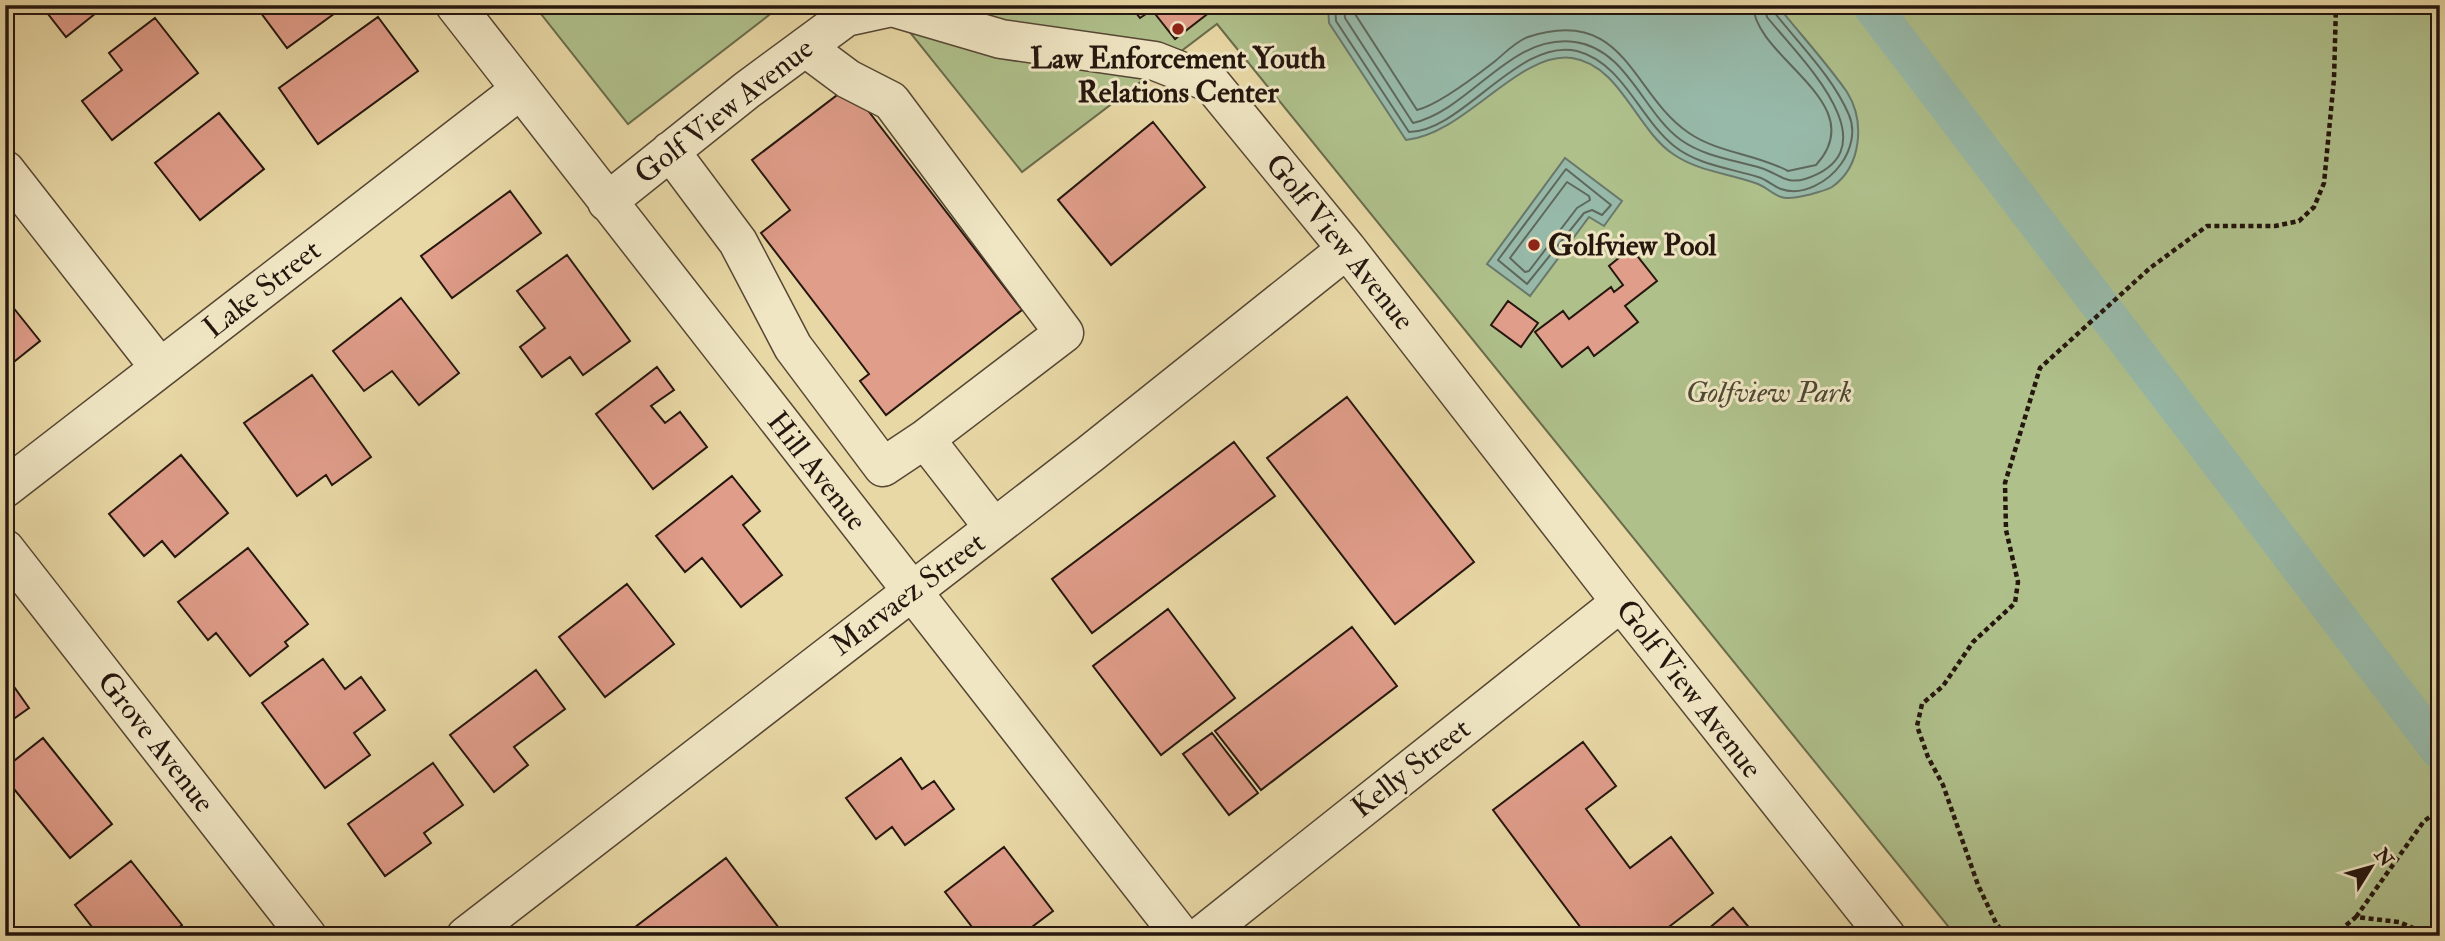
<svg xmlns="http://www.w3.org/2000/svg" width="2445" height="941" font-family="'IM FELL Double Pica',serif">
<rect width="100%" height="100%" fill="#e8d8a5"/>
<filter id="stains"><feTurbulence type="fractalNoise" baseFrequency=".00286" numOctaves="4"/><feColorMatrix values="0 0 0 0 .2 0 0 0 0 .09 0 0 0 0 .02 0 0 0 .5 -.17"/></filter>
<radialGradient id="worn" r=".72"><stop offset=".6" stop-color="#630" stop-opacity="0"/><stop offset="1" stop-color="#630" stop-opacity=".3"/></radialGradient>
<path fill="#afc08b" stroke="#6a6b4c" stroke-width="2" d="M534,5H782L628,124Z
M888,5H2440V936H1956L1217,24L1022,172Z"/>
<path fill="#97b9a9" stroke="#69786b" stroke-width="2" d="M1328,5H1777C1800,34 1826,62 1847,92C1865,121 1862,166 1832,187C1827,190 1818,192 1812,194C1803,196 1790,200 1781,197C1772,194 1766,187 1758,184C1729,173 1699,172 1673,154C1636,129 1620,65 1572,58C1520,50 1464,135 1406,140L1329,23Z
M1565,158L1622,201L1604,226L1589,217L1530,296L1487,264Z"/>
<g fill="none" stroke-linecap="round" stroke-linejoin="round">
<path stroke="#5e685c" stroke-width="2" d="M1335,5L1336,21L1409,132C1462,132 1519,37 1577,51C1623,63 1639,118 1674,146C1698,165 1729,168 1758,177C1766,179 1773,186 1781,189C1803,197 1829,181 1841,164C1851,150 1856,131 1849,115C1833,77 1799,44 1774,12L1772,5
M1344,5L1345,18L1413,123C1472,109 1510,33 1575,42C1627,49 1643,113 1681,140C1705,157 1734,160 1761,168C1778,173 1786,185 1805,179C1897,149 1798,56 1767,17L1764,5
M1355,5V14L1417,110C1438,105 1476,76 1494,62C1504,54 1516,41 1528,37C1626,5 1631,94 1689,133C1718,153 1757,154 1788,171L1816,165C1873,103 1755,59 1753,5
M1566,169L1611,205L1602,215L1592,210L1584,213L1527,284L1498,260Z
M1567,182L1589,196L1590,200L1577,208L1529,271L1525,272L1510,258Z"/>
<path stroke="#97b9a9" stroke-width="38" d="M1871,5L2440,751"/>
</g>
<path fill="#e09d8a" stroke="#25160e" stroke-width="2" d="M41,5H106L66,37Z
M255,5H340L342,8L287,48Z
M1136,5H1219L1175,39L1152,10L1140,18L1132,8Z
M378,17L418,71L318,144L279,88Z
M155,18L198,73L112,140L82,101L122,70L109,53Z
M849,86L1022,310L886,415L860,381L869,374L761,233L790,210L752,160Z
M219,113L264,169L200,220L155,163Z
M1153,122L1205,187L1111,265L1058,200Z
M510,191L541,233L452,298L421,256Z
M1631,248L1657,281L1625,306L1638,322L1594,356L1588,347L1562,367L1535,332L1563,311L1569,319L1611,287L1614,292L1623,285L1609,266Z
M567,255L630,341L583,375L570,357L542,377L520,347L545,328L517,291Z
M401,298L459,373L419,405L392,371L364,391L333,351Z
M8,301L40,341L5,369V303Z
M1508,301L1538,323L1521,347L1491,325Z
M657,367L674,390L651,406L665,423L680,412L707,447L653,489L596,414Z
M312,375L371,457L332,485L326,475L297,496L244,423Z
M1347,397L1474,562L1395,624L1267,458Z
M1234,442L1275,496L1092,633L1052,579Z
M181,455L228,513L175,557L162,541L144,556L109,514Z
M732,476L760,511L743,525L782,575L741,607L702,558L685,572L656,536Z
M248,548L308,624L285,642L288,646L250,676L216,633L208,640L178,602Z
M627,584L674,644L605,697L559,637Z
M1168,609L1235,698L1161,755L1093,666Z
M1352,627L1397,686L1261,790L1215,731Z
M323,659L345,689L361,677L385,710L354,733L370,755L325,788L262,703Z
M536,670L565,709L514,747L528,765L494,792L450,735Z
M5,674L29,708L5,725Z
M1212,733L1258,793L1229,815L1183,754Z
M43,738L112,824L70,858L5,778V768Z
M1583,742L1616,786L1586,809L1630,868L1671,837L1713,893L1657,936H1587L1493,810Z
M901,758L922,789L934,781L954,809L905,845L892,827L876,839L846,798Z
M433,763L463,805L424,833L431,843L385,876L348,824Z
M1004,847L1053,911L1020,936H979L945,892Z
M726,858L785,936H634L630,931Z
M131,861L182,925L168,936H99L75,905Z
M1733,908L1756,936H1700Z"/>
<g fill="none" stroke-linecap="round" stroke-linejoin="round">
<g stroke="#564634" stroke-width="41">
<path id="minor" d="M455,5L1181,936
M805,47L848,79L891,101L1064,333L925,439L994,528
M670,151L738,242L793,347L883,467L925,439
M5,170L160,368
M607,202L747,90L846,17L892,7L1001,39L1155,61L1211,83L1347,249L1621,602L1886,936
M5,488L520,90
M5,549L307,936
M466,936L1090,454L1347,249
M1201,936L1621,602"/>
</g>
<path stroke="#25160e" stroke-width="4.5" stroke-dasharray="5 3.5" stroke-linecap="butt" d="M2356,917L2424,821L2440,810
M2006,936L1996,923L1978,885L1943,785L1928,757L1917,726L1922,704L1943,686L1973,642L2015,603L2018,582L2006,530L2005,483L2040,368L2150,268L2207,226H2275L2299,221L2314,207L2324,183L2334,79L2336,5
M2333,936L2356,917L2399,922L2432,936"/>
<use href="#minor" stroke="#f0e6c4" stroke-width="38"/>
</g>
<g fill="#8f2418" stroke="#f0e6c4" stroke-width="2.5">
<circle cx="1178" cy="29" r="7"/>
<circle cx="1534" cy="245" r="7"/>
</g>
<g text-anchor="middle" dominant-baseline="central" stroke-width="6" stroke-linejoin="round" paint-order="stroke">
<g font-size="30" font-weight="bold" fill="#25160e" stroke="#f0e6c4">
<text x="1178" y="58">Law Enforcement Youth<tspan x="1178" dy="34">Relations Center</tspan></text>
<text x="1548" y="245" text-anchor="start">Golfview Pool</text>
</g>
<g font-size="30" fill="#25160e" stroke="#f0e6c4">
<text transform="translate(724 111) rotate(-38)">Golf View Avenue</text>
<text transform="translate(1340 242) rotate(51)">Golf View Avenue</text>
<text transform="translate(262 289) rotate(-38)">Lake Street</text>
<text transform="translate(817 471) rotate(52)">Hill Avenue</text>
<text transform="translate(908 594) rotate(-37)">Marvaez Street</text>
<text transform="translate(1689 689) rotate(52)">Golf View Avenue</text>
<text transform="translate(156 742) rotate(52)">Grove Avenue</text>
<text transform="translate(1411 768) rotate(-38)">Kelly Street</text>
</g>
<g font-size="30" font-style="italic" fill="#4e4934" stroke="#f0e6c4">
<text x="1769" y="392">Golfview Park</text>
</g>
</g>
<rect width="2445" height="941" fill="none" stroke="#e8d8a5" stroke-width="28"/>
<rect x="7" y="7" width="2431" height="927" fill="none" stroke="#25160e" stroke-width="3.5"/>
<rect x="14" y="14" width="2417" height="913" fill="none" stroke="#25160e" stroke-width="2"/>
<g transform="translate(2371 867) rotate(53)" stroke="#f0e6c4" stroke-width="5" paint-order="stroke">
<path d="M0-5L12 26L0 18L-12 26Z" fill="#25160e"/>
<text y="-10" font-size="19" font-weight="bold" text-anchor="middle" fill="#25160e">N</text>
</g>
<rect width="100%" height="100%" filter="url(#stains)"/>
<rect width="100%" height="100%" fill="url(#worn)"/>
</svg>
